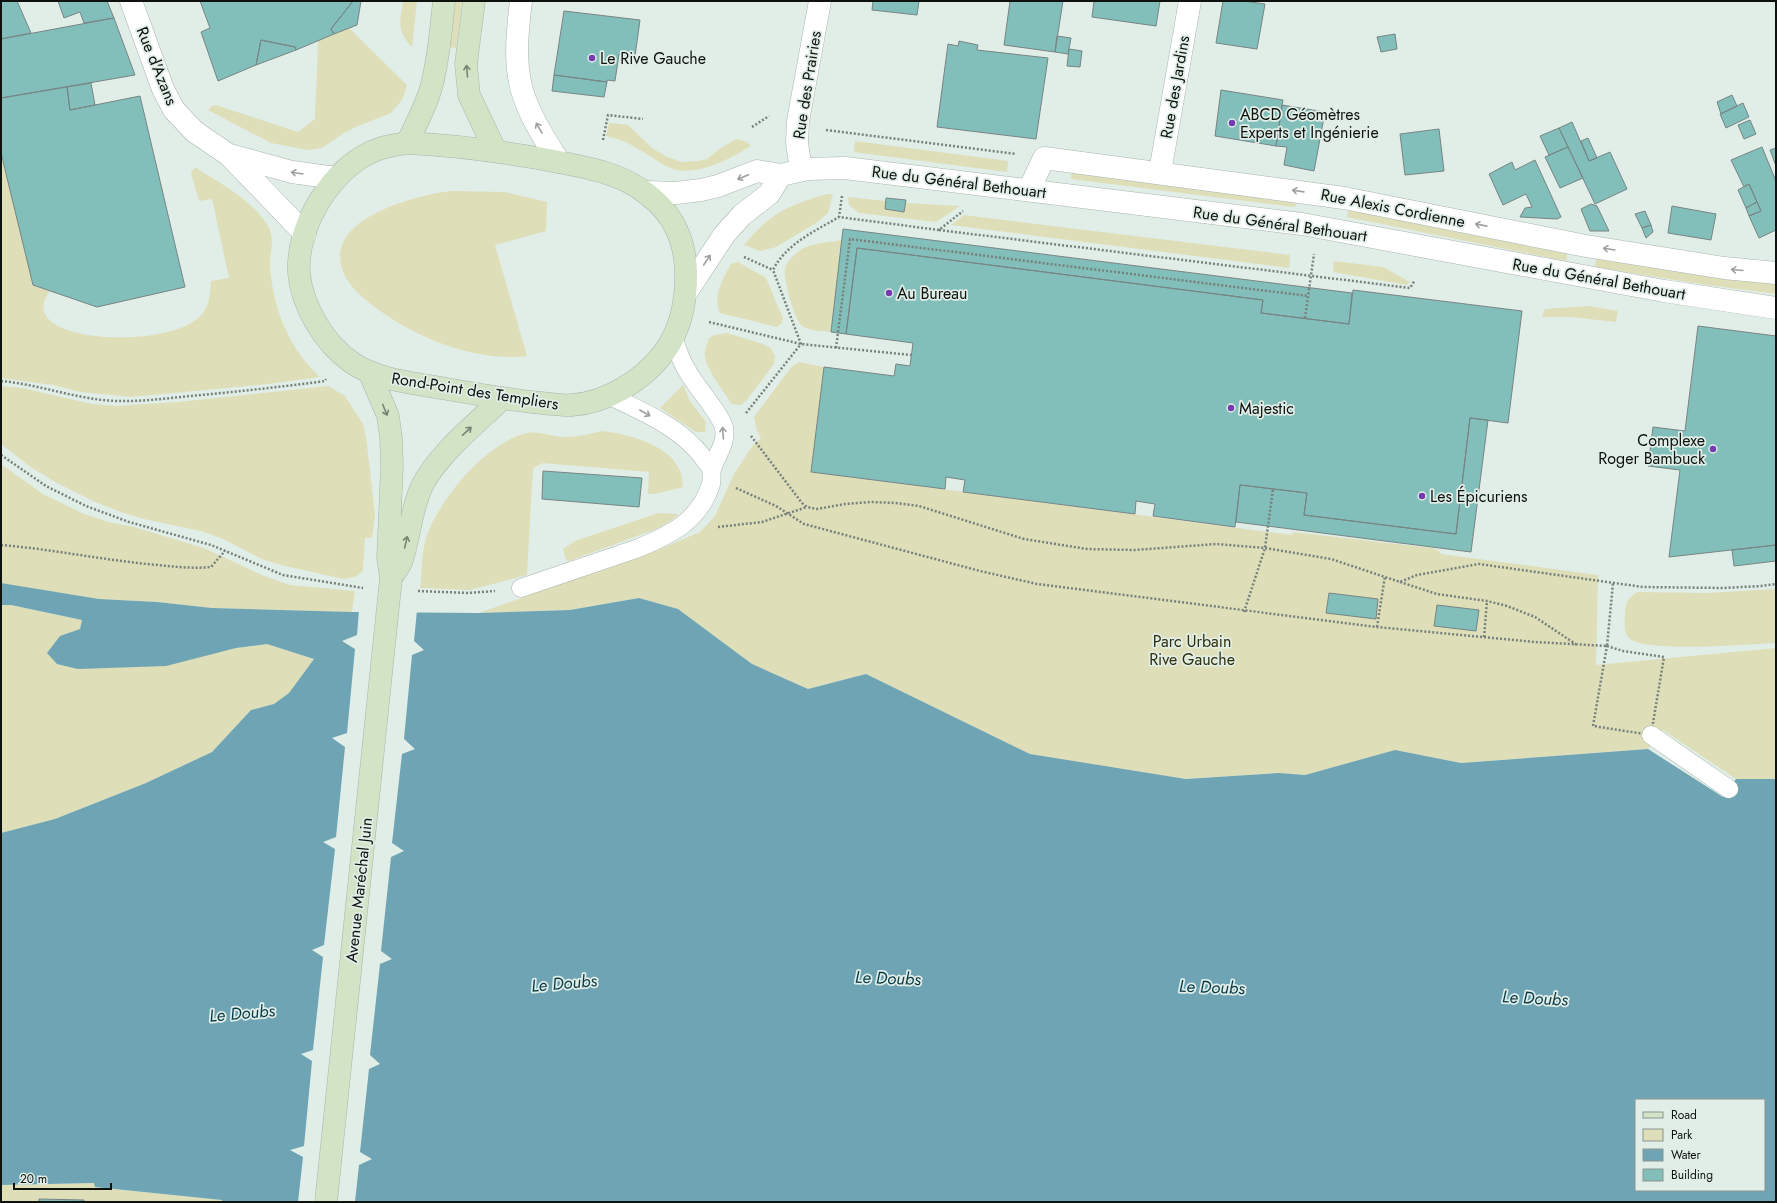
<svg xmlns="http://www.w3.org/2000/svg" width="1777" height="1203" font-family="Jost,sans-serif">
<rect width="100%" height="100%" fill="#e1ede7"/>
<path fill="#dedeb9" d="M403,1H417L412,47C396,31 400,21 403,1Z
M453,1H462L456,48L448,47Z
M349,28L407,85L402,100L391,113L358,126L344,133L322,148L308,150L271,143L208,110L212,106L216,105L298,132L315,119L318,41Z
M609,123L628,125L652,148L667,157L682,162L699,161L707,159L721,148L736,139L747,142L751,146C727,160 692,181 664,165C645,154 629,140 606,136Z
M855,141L1008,161L1007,172L854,152Z
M1,153L33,285L50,291C8,344 174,352 203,313C210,303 210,293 211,281L229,278L212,199L199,201L191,173L195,167C219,183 250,198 266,223C277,240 269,249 270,267C273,308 289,349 320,377L260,385L131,397L81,392L53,385L1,378Z
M1072,169L1297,199L1295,207L1071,179Z
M451,191L505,192L547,202L546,231L495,245L527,356C473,362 414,337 372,305C364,298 354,291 348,281C311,222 412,196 451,191Z
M828,194H833L828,213L816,223L776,247L760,251L744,245C770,213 789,205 828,194Z
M848,197L886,201L885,209L903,212L905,203L960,206L936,222L859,213L849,205Z
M1349,208L1568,251L1566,261L1347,217Z
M964,215L1290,255L1289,268L951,225Z
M842,240L831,332C822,331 807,331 801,325C794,318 783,278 785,269C786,261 799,250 806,247C816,243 831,242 842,240Z
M1596,256L1776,282V294L1700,284L1595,267Z
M1334,261L1383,267L1410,282L1407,285L1333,272Z
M738,262L766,278L783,318L782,323L777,327L720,313C712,297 723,278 731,264Z
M1588,306L1618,311L1616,322L1571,317H1542L1545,309Z
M727,333L763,344L771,348L775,356L774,364L746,401L741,405L732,404C724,392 702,365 705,350C706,346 708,342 709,338L715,335Z
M799,362L824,367L811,472L1292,535L1293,532L1432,548L1438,550L1441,554L1598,575L1596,665L1776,648V779H1736L1663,730L1648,749L1461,763L1395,750L1305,775L1279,773L1186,779L1030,754L866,674L808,689L752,664L678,609L639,598L570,610L479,613L658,550L700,532L715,516L734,474L753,445L761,438L757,431L754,417L789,370L794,365Z
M683,385L690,401L706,422L705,432H696L660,408Z
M1,386L22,388L92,404L116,406L178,402L328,386L345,396L363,424L366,437L375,514L372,538H365L363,571L355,577L344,579L285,566L264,560L223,539L201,531L144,519L121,512L93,501L57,483L32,468L1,444Z
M601,431C625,433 668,444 679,469C682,474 682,481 683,487L655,494H648L649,472L543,463L533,468L527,575L470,590L420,588C422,573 421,557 425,542C435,503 488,440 528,433C539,431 551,436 562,437C575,437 588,435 601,431Z
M1,464L43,494L82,513L108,522L134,527L204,548L264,576L290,585L355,591L352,612L212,608L157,602L99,599L1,583Z
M659,513L678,514L676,517L659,528L569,561L566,560L563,549L575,541Z
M1776,589V643C1751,644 1641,654 1628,637C1623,631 1625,621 1625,614C1625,603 1628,597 1638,592L1707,593Z
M1,605H11L82,620L80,629L61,636L236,648L267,644L314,659L289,693L274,704L251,710L212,752L146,783L55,819L1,833Z
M95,1183V1187L222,1200V1202H84L83,1200L39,1199V1202H1V1185Z"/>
<path fill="#6ea4b4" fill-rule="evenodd" d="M1,583L99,599L157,602L212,608L352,612L479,613L570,610L639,598L678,609L752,664L808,689L866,674L1030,754L1186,779L1279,773L1305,775L1395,750L1461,763L1648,749L1723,797L1736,779H1776V1202H222V1200L95,1187L94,1183L1,1185V833L55,819L146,783L212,752L251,710L274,704L289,693L314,659L267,644L236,648L166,666L78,669L57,664L47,653L60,636L80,629L82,620L11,605H1ZM1636,1100H1764V1190H1636Z"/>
<path fill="#e1ede7" d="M359,610H417L414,641L424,650L412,655L404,739L415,749L402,754L392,843L404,851L391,857L381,951L392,959L380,964L370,1055L380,1064L369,1069L360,1152L372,1159L359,1165L355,1202H298L303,1157L290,1150L304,1146L312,1061L301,1054L313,1050L323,957L312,950L324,945L335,849L323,842L336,837L345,747L332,738L347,733L355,649L342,641L357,635Z"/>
<path fill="#82beba" stroke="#778584" d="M1,1H17L31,33L1,39Z
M58,1H107L114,18L84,23L80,12L64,18Z
M200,1H353L331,29L334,34L296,50L295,47L261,40L256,65L218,81L201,32L210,28Z
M353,1H361L357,25L334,34L331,29Z
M873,1H919L917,15L872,10Z
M1010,1H1063L1055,52L1004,45Z
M1094,1H1160L1156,26L1092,17Z
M1223,1H1244L1265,4L1257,49L1216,43Z
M564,11L640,20L635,56L619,54L615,81L607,80V82L554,75Z
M114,18L135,75L1,98V39Z
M1395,34L1397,49L1381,52L1377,37Z
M1057,36L1071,38L1068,54L1055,52Z
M261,40L295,47L296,50L256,65Z
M959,41L978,45L977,50L1048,58L1036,139L937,127L948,44L958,46Z
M1069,49L1082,51L1080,67L1067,66Z
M554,75L607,82L604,97L552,91Z
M91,83L95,105L70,110L67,87Z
M67,87L70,110L140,96L185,287L97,307L33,285L1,153V98Z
M1221,90L1283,100L1276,146L1215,136Z
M1732,95L1737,106L1721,114L1717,102Z
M1743,103L1749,117L1726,128L1720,114Z
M1282,105L1325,112L1314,171L1284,165L1287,147L1276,146Z
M1750,120L1756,134L1744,139L1738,125Z
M1572,122L1589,161L1610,152L1627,189L1595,204L1559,128Z
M1559,128L1568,147L1549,155L1540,136Z
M1439,129L1444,171L1405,175L1400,134Z
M1588,138L1597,158L1589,161L1581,141Z
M1568,147L1583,178L1560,188L1545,157Z
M1762,147L1776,181V230L1759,238L1749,216L1761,211L1749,184L1744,187L1731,160Z
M1776,148V166L1770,150Z
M1535,160L1561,217L1557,219L1520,217L1525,208L1532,207L1526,194L1503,205L1489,174L1512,162L1515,170Z
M1749,184L1757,202L1746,208L1738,190Z
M886,198L906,200L904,212L885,209Z
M1757,202L1761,211L1749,216L1746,208Z
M1591,204L1597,206L1609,231H1590L1581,209Z
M1672,206L1716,214L1711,240L1668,233Z
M1645,211L1651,225L1642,228L1635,214Z
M1651,225L1653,232L1646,238L1642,228Z
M843,229L1352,293L1349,324L1261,313L1263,300L857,248L846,334L831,332Z
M857,248L1263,300L1261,313L1349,324L1353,290L1522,311L1508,423L1470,418L1456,534L1304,515L1307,493L1240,485L1235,527L1153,516L1155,504L1136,501L1135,514L963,492L965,480L946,477L945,489L811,472L824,367L894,376L896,364L910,366L913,343L846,334Z
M1698,326L1776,336V545L1669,557L1680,470L1648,466L1653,427L1685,431Z
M1470,418L1488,420L1471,552L1236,522L1240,485L1307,493L1304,515L1456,534Z
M543,471L642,478L639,507L542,499Z
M1776,545V561L1734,566L1732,550Z
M1329,593L1378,599L1376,619L1326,613Z
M1437,605L1479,610L1476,631L1434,626Z
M39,1199L84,1200V1202H39Z"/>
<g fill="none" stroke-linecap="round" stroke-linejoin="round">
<g stroke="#a9b5ae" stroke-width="19">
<path id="service" d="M610,396C639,410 672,424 694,447C701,454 706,462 712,469
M521,588L636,549C670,535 699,522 711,484C712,479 711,474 712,469C716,455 727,444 724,428C721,414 696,387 688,372C681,362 678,350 673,338
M1651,735L1729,789"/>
</g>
<g stroke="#a9b5ae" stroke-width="23">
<path id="minor" d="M521,1C517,34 513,71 526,102C534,123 547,143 559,162
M801,170L797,143L798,121L820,1
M1160,172L1190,1
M1029,190L1044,158L1344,198L1586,246L1724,268L1776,273"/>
</g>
<g stroke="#a9b5ae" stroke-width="23">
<path id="tertiary" d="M131,1L163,89L174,110L195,132L229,155L305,234
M230,155L292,172L336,178
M646,192L676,193L701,190L718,186L757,171L781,175L808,169L845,168L1302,224L1664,291L1776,308
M686,293L724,235L742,215L769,194L781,175"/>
</g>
<g stroke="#a9b5ae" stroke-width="23">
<path id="secondary" d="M474,1L466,64L469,95L495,150
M407,143C454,145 497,151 543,159C578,166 619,171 647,194C675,215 686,242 686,276C686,328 666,363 622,389C606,398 590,404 572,405C565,406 558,404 551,404C516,401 481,395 447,389C415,383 378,381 351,362C324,343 302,306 299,273C296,226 332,167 376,150C386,146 396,145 407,143Z
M407,143C416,124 427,105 432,84C439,57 441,29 444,1
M370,374L388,416L391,438L392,466L388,558L391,578
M391,578C395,572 400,566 402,560C410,535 411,509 422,486C437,455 478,422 503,398"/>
</g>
<path stroke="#78807c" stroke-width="2.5" stroke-dasharray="2 2" stroke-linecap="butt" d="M752,127L769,116
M826,130L1016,154
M603,140L608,115L643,119
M842,196L839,217L939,230L963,211
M939,230L1410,288L1415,280
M744,257L773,270
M1305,318L1314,254
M709,322L801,344L911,355
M836,348L850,239L1308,296
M1,381C35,384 68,396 102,400C131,403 161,399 190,396C235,392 280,387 325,381L326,379
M746,413L801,344L773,270C786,244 815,231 839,217
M751,436L802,503L807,507L817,509L845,504L871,502L896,503L919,506L1024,539L1087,549L1135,550L1216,544L1265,548L1331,559L1400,582L1417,575L1479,564L1643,587L1723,588L1761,586L1776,584
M1,455L46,486L86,506L129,522L211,545L283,575L363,588
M736,488L776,506L804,524L980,571L1037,584L1377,627L1535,642L1607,646L1613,583
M718,527L762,522L807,507
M1,545C50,549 98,559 147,564C169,566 190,569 211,567L225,551
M1400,582L1437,594L1487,601L1507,606L1535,617L1577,645
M418,591L468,593L495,591
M1244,612L1265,548L1273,489
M1377,627L1385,576
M1484,637L1487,601
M1607,646L1623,651L1664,657L1651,735L1593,726Z"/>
<use href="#service" stroke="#fff" stroke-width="18"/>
<use href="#minor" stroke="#fff" stroke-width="22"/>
<use href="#tertiary" stroke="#fff" stroke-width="22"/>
<use href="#secondary" stroke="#d2e3c6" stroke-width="22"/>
<g stroke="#a9b5ae" stroke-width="23" stroke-linecap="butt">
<path id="secondary-bridge" d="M326,1202L391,578"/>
</g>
<use href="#secondary-bridge" stroke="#d2e3c6" stroke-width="22"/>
</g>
<defs><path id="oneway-shaft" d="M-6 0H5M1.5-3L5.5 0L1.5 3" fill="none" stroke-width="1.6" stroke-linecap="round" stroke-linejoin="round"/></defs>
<g stroke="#798574">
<use href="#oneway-shaft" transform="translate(467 71) rotate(-95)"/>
<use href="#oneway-shaft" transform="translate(385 410) rotate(68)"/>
<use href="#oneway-shaft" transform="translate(467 431) rotate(-43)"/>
<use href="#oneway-shaft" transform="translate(406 542) rotate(-77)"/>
</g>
<g stroke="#9ea09f">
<use href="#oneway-shaft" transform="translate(539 128) rotate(-120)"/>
<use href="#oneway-shaft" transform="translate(297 173) rotate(-171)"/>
<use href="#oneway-shaft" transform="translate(743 177) rotate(157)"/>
<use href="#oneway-shaft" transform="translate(1298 191) rotate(-172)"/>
<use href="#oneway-shaft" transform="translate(1481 225) rotate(-169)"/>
<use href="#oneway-shaft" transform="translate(1609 249) rotate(-171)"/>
<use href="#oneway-shaft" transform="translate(707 260) rotate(-56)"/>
<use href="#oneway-shaft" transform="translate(1737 270) rotate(-175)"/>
<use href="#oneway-shaft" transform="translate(645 413) rotate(30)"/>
<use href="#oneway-shaft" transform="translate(723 433) rotate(-94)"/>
</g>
<g fill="#753bb0" stroke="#e1ede7" stroke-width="1.5">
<circle cx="592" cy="58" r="4"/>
<circle cx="1232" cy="123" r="4"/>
<circle cx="889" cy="293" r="4"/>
<circle cx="1231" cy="408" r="4"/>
<circle cx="1713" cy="449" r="4"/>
<circle cx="1422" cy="496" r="4"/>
</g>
<g text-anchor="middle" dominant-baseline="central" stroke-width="3.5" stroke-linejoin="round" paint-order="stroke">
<g font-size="16" fill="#0d120f" stroke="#e1ede7" text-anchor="start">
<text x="600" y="58">Le Rive Gauche</text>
<text x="1240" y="114">ABCD Géomètres<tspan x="1240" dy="18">Experts et Ingénierie</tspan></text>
<text x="897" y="293">Au Bureau</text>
<text x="1239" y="408">Majestic</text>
<text x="1705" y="440" text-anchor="end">Complexe<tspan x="1705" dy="18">Roger Bambuck</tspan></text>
<text x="1430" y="496">Les Épicuriens</text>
</g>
<g font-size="16" fill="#0d120f" stroke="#e1ede7">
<text transform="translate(157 66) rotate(68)">Rue d'Azans</text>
<text transform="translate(807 85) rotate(-81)">Rue des Prairies</text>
<text transform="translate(1175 87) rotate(-80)">Rue des Jardins</text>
<text transform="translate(959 182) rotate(7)">Rue du Général Bethouart</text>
<text transform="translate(1393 208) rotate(11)">Rue Alexis Cordienne</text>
<text transform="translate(1280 224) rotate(8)">Rue du Général Bethouart</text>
<text transform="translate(1599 279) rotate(10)">Rue du Général Bethouart</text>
<text transform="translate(475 391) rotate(9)">Rond-Point des Templiers</text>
<text transform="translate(359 890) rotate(-84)">Avenue Maréchal Juin</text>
</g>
<g font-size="16" fill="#312f09" stroke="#e1ede7">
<text x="1192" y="641">Parc Urbain<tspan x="1192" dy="18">Rive Gauche</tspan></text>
</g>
<g font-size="17" font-style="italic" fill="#073a47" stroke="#e1ede7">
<text transform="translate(888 978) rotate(2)">Le Doubs</text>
<text transform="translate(564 983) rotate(-5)">Le Doubs</text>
<text transform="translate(1212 987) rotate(2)">Le Doubs</text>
<text transform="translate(1535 998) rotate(3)">Le Doubs</text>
<text transform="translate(242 1013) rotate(-5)">Le Doubs</text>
</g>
</g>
<rect width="1777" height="1203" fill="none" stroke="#0d120f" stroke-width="4"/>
<rect x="1635" y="1099" width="130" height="92" fill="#e1ede7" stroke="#8c9591"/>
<rect x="1643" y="1112" width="20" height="6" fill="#d2e3c6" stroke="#8c9591"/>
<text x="1671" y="1119" font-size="12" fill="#0d120f">Road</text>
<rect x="1643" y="1129" width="20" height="12" fill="#dedeb9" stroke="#8c9591"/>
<text x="1671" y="1139" font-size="12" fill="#0d120f">Park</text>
<rect x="1643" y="1149" width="20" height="12" fill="#6ea4b4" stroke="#8c9591"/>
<text x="1671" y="1159" font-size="12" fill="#0d120f">Water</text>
<rect x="1643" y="1169" width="20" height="12" fill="#82beba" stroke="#8c9591"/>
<text x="1671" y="1179" font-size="12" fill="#0d120f">Building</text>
<path d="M14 1183v6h97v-6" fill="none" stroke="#0d120f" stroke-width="2"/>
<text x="20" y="1183" font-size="12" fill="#0d120f" stroke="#e1ede7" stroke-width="3" paint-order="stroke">20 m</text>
</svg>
